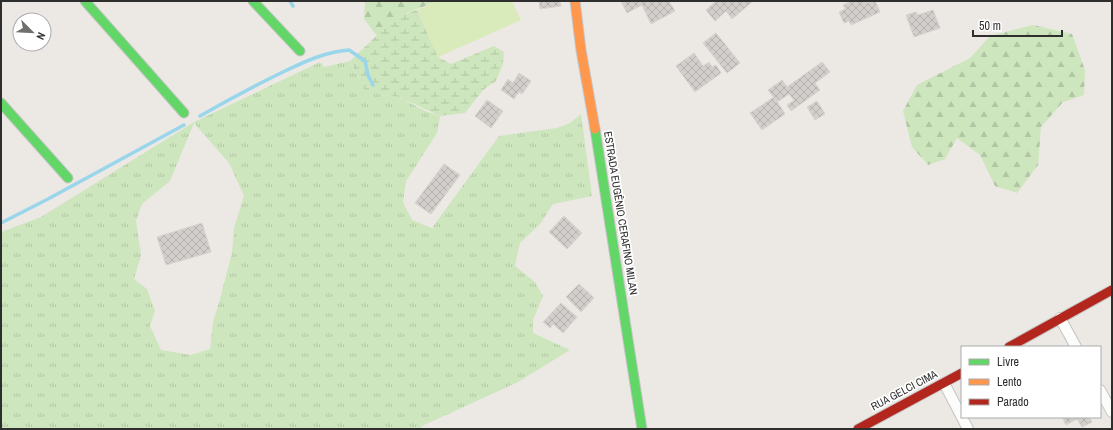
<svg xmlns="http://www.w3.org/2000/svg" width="1113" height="430" font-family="'Archivo Narrow',sans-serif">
<defs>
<pattern id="grass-tufts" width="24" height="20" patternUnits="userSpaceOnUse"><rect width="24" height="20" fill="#cee6be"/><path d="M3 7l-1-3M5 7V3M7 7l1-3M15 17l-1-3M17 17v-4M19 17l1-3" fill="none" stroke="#b1c6a4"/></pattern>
<pattern id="forest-firs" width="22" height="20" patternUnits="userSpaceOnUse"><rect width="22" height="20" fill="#cee6be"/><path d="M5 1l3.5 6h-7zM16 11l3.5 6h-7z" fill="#b1c6a4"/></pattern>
<pattern id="wetland-marsh" width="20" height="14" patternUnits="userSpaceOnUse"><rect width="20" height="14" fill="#cee6be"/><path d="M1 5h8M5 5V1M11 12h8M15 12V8" fill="none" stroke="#b1c6a4"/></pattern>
<pattern id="building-cross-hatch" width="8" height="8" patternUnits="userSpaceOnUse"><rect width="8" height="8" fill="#d1cecb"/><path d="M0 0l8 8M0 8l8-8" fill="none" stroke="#b4b1af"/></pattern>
</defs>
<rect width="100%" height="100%" fill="#ece8e4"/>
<path fill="url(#grass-tufts)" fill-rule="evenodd" d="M350,61L364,89L379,94L399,97L425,111L440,116L437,133L406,181L403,202L412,220L432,228L499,136L557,128L570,123L581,114L592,196L553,204L540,224L520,243L515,266L535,282L543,296L533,320V333L570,350L518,382L424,425L419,429H1V232L41,217L194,122L320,62L324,67ZM194,123L229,163L244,196L234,228L232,253L220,299L213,322L210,349L191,355L161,350L150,326L155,311L147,289L134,279L141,255L136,221L142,204L170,181Z"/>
<path fill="url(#forest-firs)" d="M365,1H437L402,15L389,24L377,36L364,19Z
M1033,25L1072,34L1085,70L1084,95L1063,102L1041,127L1038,165L1017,193L995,186L980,155L957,138L945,159L928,165L912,147L903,111L917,85L970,58L990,36Z"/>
<path fill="url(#wetland-marsh)" d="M417,10L438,57L451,64L494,46L504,52L503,64L496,81L483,90L465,113L440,116L399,97L379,94L364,89L350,61L389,24L402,15Z"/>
<path fill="#d9eabb" d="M437,1H512L521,20L438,57L417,10Z"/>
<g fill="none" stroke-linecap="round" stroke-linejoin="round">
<path stroke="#99d6ec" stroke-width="3.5" d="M290,1L293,6
M200,116C228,100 256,85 285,71C306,61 325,52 349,50L365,61L368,75L373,85
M1,223L48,199L184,125"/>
</g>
<path fill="url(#building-cross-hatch)" stroke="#d7d4d0" d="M539,1H560L561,6L540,9Z
M621,1H669L675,11L651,24L642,5L627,13Z
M716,1H753L732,19L726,11L715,21L706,10Z
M852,1H866L867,3L875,1L880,12L851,25L849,21L844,23L839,12L845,9L843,5Z
M933,10L940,28L914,37L906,15L916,12L918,15Z
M716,33L740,63L727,73L703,43Z
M694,53L703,66L709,62L712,67L716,65L721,73L695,92L676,66Z
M822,62L830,72L815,83L820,90L791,111L787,105L794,100L789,94L777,102L768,90L782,80L787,87Z
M519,73L531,81L522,94L519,92L514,99L501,90L508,79L513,83Z
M774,97L785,114L762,130L750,113Z
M487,100L503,111L491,128L475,116Z
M817,101L825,114L815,120L807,107Z
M444,164L460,175L431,214L415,203Z
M564,216L582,233L567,249L549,232Z
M202,223L211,252L166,265L157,237Z
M579,284L594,298L581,312L566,297Z
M561,303L577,317L563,333L553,324L550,328L543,322Z
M1062,417H1089L1092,422L1082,427L1077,419L1066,425Z"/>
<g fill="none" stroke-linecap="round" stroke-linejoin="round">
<g stroke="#c5c4c5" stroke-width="12">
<path id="street" d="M1060,318L1076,347
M944,383L968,429
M1100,390L1112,412"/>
</g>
<g stroke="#c5c4c5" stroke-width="11">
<path id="fast" d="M85,1L184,113
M253,1L300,51
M1,103L68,178
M595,129L642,429"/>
</g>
<g stroke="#c5c4c5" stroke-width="11">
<path id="slow" d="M575,1L581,50L595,129"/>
</g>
<g stroke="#c5c4c5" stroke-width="11">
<path id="jam" d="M1009,347L1112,290
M858,429L962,373"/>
</g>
<use href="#street" stroke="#fcfcfb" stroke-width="10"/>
<use href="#fast" stroke="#63d668" stroke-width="9"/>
<use href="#slow" stroke="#ff974d" stroke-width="9"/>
<use href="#jam" stroke="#b3261e" stroke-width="9"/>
</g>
<g text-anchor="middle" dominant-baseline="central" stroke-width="3.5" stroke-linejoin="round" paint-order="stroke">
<g font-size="11" fill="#2e2e2e" stroke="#fff">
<text transform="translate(621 213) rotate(81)">ESTRADA EUGÊNIO CERAFINO MILAN</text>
<text transform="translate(904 390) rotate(-28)">RUA GELCI CIMA</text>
</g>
</g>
<rect width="1113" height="430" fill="none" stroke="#2e2e2e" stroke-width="4"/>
<rect x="961" y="346" width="140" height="72" fill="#ffffff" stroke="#ababab"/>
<rect x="969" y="359" width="20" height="6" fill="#63d668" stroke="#ababab"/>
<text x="997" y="366" font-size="12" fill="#2e2e2e">Livre</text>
<rect x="969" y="379" width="20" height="6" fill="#ff974d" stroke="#ababab"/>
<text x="997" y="386" font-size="12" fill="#2e2e2e">Lento</text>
<rect x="969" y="399" width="20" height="6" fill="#b3261e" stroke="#ababab"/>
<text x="997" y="406" font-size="12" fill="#2e2e2e">Parado</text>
<g transform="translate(32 32) rotate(114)"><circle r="19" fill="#ffffff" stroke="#ababab"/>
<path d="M0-3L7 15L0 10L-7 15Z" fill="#706f6e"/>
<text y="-6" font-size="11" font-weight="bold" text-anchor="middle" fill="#2e2e2e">N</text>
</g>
<path d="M973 30v6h89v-6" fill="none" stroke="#2e2e2e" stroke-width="2"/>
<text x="979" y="30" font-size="12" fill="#2e2e2e" stroke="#ffffff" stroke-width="3" paint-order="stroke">50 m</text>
</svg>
